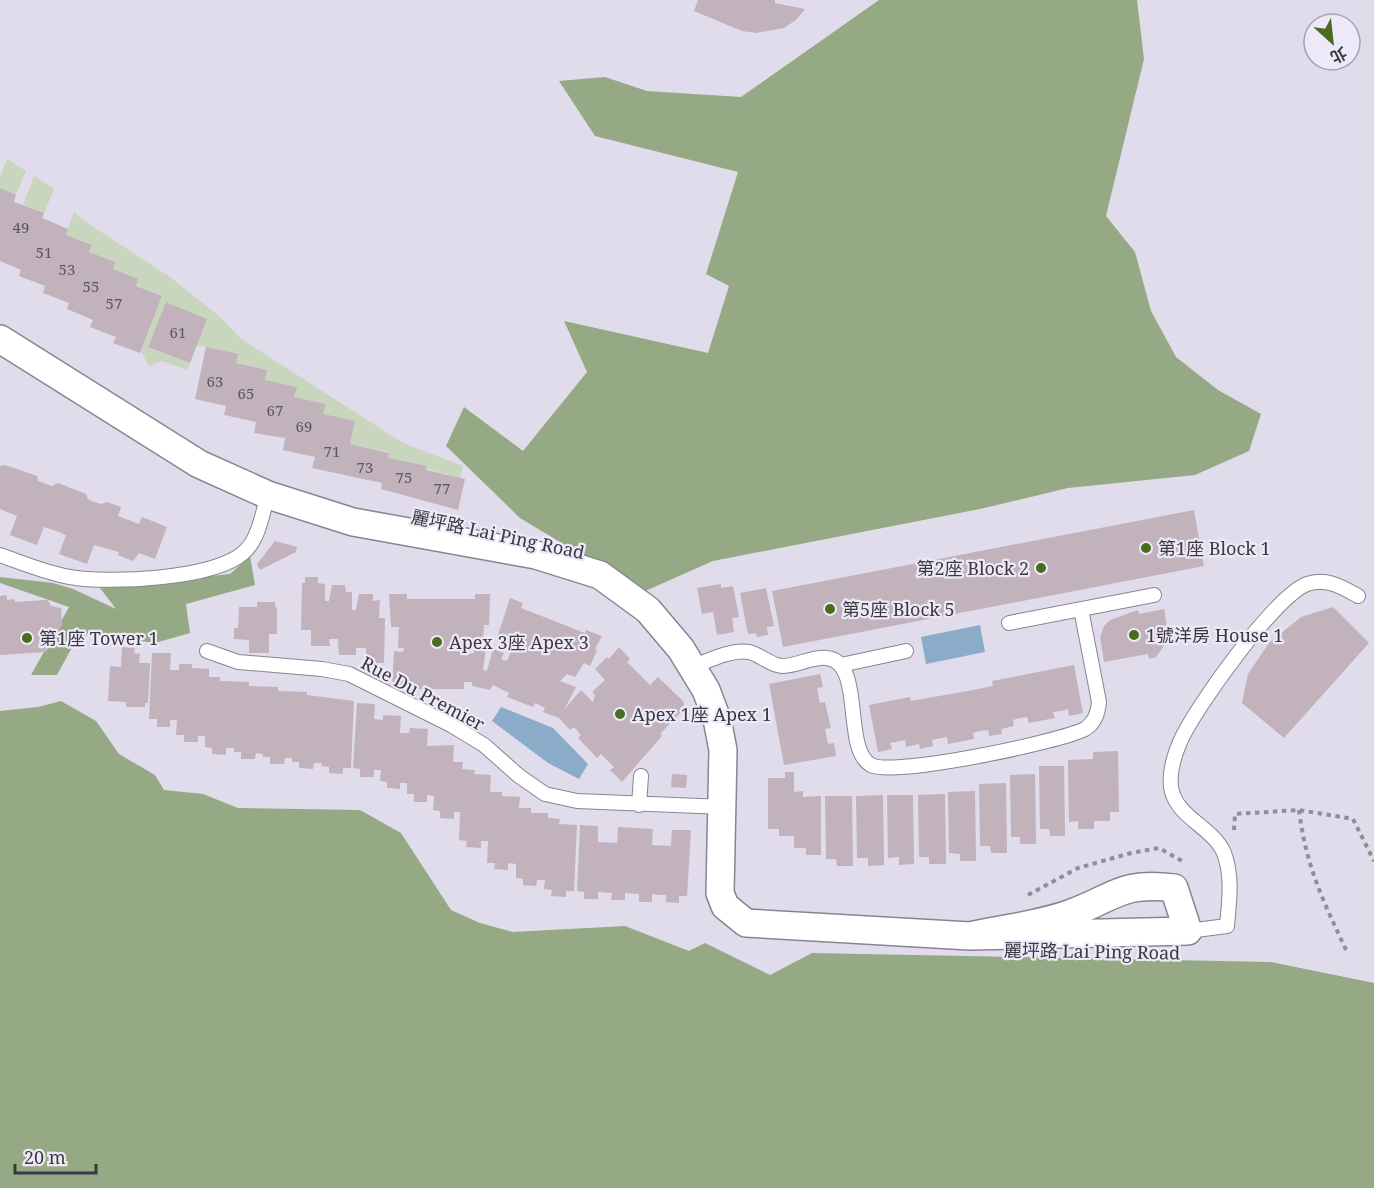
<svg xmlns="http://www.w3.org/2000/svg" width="1374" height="1188" font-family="'Noto Serif','Noto Sans TC',serif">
<rect width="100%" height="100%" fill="#e1dceb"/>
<path fill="#c8d6be" d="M7,159L26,171L16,195L0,188V177Z
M34,176L54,189L44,213L23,205Z
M74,211L80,218L170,277L220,317L241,339L403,443L463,466L460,478L388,458L389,452L350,444L323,414L326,404L294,397L296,387L265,380L267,370L236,363L206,347L196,346L207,319L166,302L148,347L190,363L187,370L162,361L149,366L141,351L162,296L136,286L138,279L113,269L115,262L89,252L92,246L66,235Z"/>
<path fill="#95a985" d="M879,0H1137L1144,59L1106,216L1135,252L1151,311L1176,357L1218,390L1261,414L1249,451L1195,475L1068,488L980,509L713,561L643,592L520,518L446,446L464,407L523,451L587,372L564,321L708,353L729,286L706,274L738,172L595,136L559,81L605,77L647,91L741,97Z
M250,556L255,585L186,604L190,633L155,643L89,633L75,642L57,675H31L69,607L0,583V577L53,583L73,589L116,609L100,588L230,574Z
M61,701L96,721L119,754L155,775L164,790L203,794L238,808L360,810L401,833L451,910L480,923L513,932L625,926L689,951L705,943L770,975L812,953L1271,962L1374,983V1188H0V711L38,707Z"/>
<path fill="#8bacc9" d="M980,625L985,652L926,664L921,637Z
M501,707L553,728L588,764L579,779L548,763L492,721Z"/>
<path fill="#c1b2bc" d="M698,0H775V3L805,9L796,20L784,28L756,33L742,31L694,11Z
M0,188L16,195L14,202L44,213L42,218L68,229L66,235L92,245L89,252L115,262L113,269L138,279L136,286L162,296L140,353L113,343L116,337L90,327L93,320L67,309L69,303L43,293L45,286L19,276L21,270L0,261Z
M166,302L207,319L190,363L148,347Z
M206,347L238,354L236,363L267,370L265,380L297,387L294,397L326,404L323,414L355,421L350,444L389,453L388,458L427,466L426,470L465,479L458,510L381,489L382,483L312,468L315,457L283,450L285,438L254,433L256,422L224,415L226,406L195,399Z
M5,465L37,476L38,481L46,484L52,486L58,483L86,494L88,499L94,502L101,504L107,502L121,507L118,516L139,524L142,517L167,527L155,559L139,553L133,561L118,555L119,552L94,545L87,564L59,554L66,535L56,531L44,527L37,545L10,535L17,516L0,509V466Z
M1194,510L1204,566L783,647L772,591Z
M275,541L297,547L296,552L260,570L257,564Z
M305,577H318V583L325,584V601H329L332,585H345L346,592H352V610H356L359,594H373V601L380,600L379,618H385L384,663H366V648H356V655H339L338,639H329L330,646H311V630H301L302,583H305Z
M721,584V588L733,586L739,617L732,618L734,632L717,635L713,612L702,614L697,588Z
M766,588L774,626L767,627L768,635L757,637L756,633L748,634L740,593Z
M389,594H407V599H475V594H490L489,625H484L483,641L468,642V654L474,653V647L486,648L483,670L487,671L493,649L504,653L501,659L507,661L511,651L503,648L499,644L501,640L497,638L510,598L523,603L521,608L585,633L586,630L602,636L595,649L597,650L590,666L584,663L575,677L567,674L560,681L576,687L564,710L581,690L593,702L595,695L592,692L605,680L595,669L607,657L609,659L619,647L630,659L627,662L650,685L658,677L683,701L684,705L680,708L682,711L660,734L662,736L622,782L610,770L614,767L601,754L597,758L578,738L581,735L574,727L570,730L559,718L543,712L545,708L535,703L533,707L507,697L509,693L493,685L490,690L472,686V682H464V689H416L415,682V687H392L394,651L403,652L404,648H398L399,627H391Z
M7,595V600L14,599L15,602L45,600H48L51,606L61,608L62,625L46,652L0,655V596Z
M257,602H275V607H277V634H269V653H249V640L234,639V628H238L239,607H257Z
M1333,607L1369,643L1284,738L1242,703L1248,674L1269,643L1301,617Z
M1164,609L1169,639L1156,657L1149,659L1148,654L1104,662L1100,637L1104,626L1110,620L1138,610L1139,614Z
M122,647L135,648L134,653L140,654L139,663H150L148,703H145V707H126V702L108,701L110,666L121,667Z
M152,653H171L170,670H179V664H192V668L209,669V677H220V681L249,682V686L278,687V691L307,692V695L354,701L351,768H343V774L329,773V767L321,766L322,763H314L313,769L299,768V762H292V758H285L284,764H270V757H263V754L256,753L255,759H241V752H234V748H226V755L212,754V748L205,747V736H198V742H184V735H176L177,720H170V727H157V719H149Z
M1074,665L1083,713L1069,716L1068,709L1061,711L1053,712L1055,718L1029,723L1027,717L1020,718L1013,720L1014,726L1001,729L1002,734L989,736L988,730L980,731L973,733L974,739L948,744L947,737L932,740L933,746L920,749L919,744L906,747L905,740L890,743L892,749L878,752L869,705L910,697L911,701L973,690L993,686L992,681Z
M820,674L823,687L817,688L820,703L825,702L831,728L825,729L828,744L834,743L836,756L784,765L769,684Z
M357,703L375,704L374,719L383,720V715L401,716L400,733H409L410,728L428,729L427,746L454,745L453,762H463L462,769L475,770L474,774L491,775L490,792H502V796L520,797L519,808H531V813H548V818L560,819L559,824L577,825L574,891H566V897L551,896L552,890L544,889L545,880H537L536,886L523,885V879L516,878V864L508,863V870L494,869L495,863H487L488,841H481V848L466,847L467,841L459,840L460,812H454V819L440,818V811L433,810L434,796L427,795V802H414V794H407V783H400V789L387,788V782L380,781L381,770H374V777H360V769L353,768Z
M1118,751L1119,812H1110V821H1094V829H1078V821L1069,822L1068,760L1093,759V752Z
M1039,766H1064L1065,836H1050L1049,829H1040Z
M785,772H794V792L803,791V797L821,796V855H806V848H794V836H779V829H768V778H785Z
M672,774L687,775L686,788L671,787Z
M1035,774L1036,844H1020V837H1011L1010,775Z
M1006,783L1007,853H991L990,846H980L979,784Z
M975,791L976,861H960V854L949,853L948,792Z
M945,794L946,864H929V857H919L918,795Z
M883,795L884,865L868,866V858H857L856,796Z
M887,795H913L914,864L899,865V857L888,858Z
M825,796H852L853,866H837L836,859H826Z
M580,825L598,826V842L617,843L618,827L653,829L652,845L671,846L672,830H691L687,896H679V903L666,902V895H659L652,894V902H639V894L625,893V900H611L612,893L598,892V899H584V892L577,891Z"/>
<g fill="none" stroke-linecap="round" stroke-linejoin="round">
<g stroke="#888492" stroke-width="16">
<path id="service" d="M0,555C23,563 46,573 70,577C108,584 214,579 243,553C259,540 262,514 268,495
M1009,623L1154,595
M207,651L238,662L322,669L349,674L451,725L484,745L519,776L545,794L577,801L724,807
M841,665L906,651
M692,667C708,661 731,649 749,652C761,655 770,665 782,666C797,666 813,656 827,658C865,662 842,749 871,765C894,777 1059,742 1085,729C1095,723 1098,713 1099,702L1081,609
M639,805L641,776
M1188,931L1227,926C1229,902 1233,877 1224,853C1213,827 1175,817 1171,787C1169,771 1174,756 1180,742C1194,709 1275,596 1307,584C1326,577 1342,587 1358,596"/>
</g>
<g stroke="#888492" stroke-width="30">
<path id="minor" d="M0,339L199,464L268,495L353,522L536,555L600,575L648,610L681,649L706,690L717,719L723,750L720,893L725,906L746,923L970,936L1188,931L1174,888C1121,881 1114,898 1069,914C1038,925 1002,929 970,936"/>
</g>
<path stroke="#918d98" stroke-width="4" stroke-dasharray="4.5 4.5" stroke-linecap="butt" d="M1299,810C1306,867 1324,903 1348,954
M1234,830L1235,814L1299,810L1353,819L1374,861
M1028,895L1078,868L1131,853L1159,848L1184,862"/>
<use href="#service" stroke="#fff" stroke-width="14"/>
<use href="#minor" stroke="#fff" stroke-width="27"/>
</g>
<g fill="#4a6b22" stroke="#eee9f9" stroke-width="2">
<circle cx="1146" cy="548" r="6"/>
<circle cx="1041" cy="568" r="6"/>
<circle cx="830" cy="609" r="6"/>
<circle cx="1134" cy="635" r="6"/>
<circle cx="27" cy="638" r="6"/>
<circle cx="437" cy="642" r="6"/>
<circle cx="620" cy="714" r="6"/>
</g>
<g text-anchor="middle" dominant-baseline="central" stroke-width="4.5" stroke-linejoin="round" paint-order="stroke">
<g font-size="15" fill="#5c575e">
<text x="21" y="227">49</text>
<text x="44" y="252">51</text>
<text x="67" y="269">53</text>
<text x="91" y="286">55</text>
<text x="114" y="303">57</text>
<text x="178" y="332">61</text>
<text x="215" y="381">63</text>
<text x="246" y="393">65</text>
<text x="275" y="410">67</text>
<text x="304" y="426">69</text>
<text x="332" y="451">71</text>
<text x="365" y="467">73</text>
<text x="404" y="477">75</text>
<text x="442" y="488">77</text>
</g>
<g font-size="18" fill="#3b393f" stroke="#eee9f9">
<text transform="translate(498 534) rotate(12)">麗坪路 Lai Ping Road</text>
<text transform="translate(423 693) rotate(28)">Rue Du Premier</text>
<text transform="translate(1092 951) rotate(1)">麗坪路 Lai Ping Road</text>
</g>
<g font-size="18" fill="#3b393f" stroke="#eee9f9" text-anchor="start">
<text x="1158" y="548">第1座 Block 1</text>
<text x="1029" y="568" text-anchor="end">第2座 Block 2</text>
<text x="842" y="609">第5座 Block 5</text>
<text x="1146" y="635">1號洋房 House 1</text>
<text x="39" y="638">第1座 Tower 1</text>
<text x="449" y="642">Apex 3座 Apex 3</text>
<text x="632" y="714">Apex 1座 Apex 1</text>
</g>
</g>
<g transform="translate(1332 42) rotate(153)"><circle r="28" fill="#eee9f9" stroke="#a6a3af" stroke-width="1.5"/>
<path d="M0-4.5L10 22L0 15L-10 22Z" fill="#4a6b22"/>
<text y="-9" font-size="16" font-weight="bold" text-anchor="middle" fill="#3b393f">北</text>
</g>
<path d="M15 1164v9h81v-9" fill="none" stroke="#3b393f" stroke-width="3"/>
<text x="24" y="1164" font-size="18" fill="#3b393f" stroke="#eee9f9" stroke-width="4.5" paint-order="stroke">20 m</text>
</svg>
